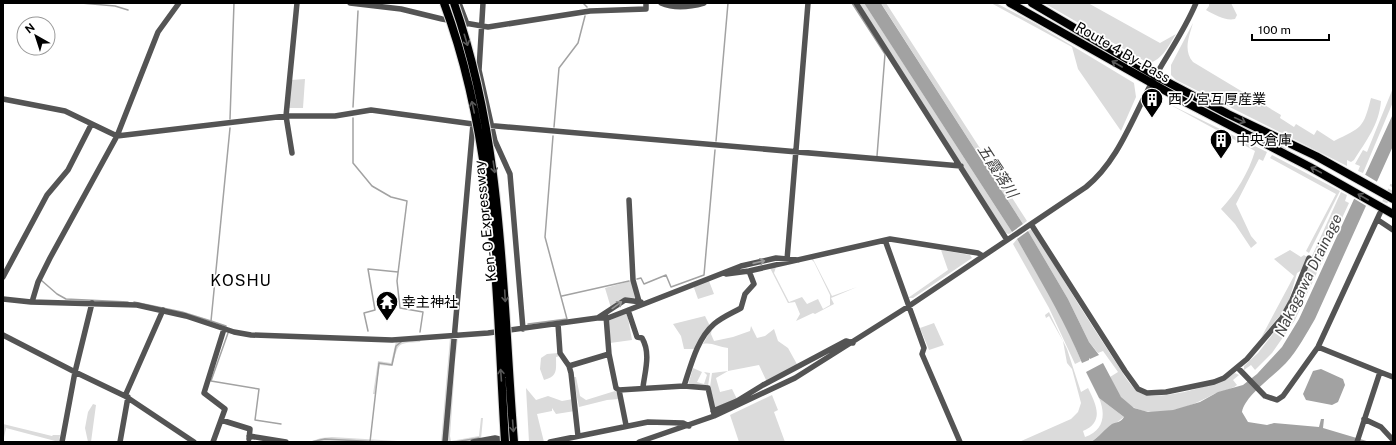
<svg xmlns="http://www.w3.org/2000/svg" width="1396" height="445" font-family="'Public Sans','Noto Sans JP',sans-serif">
<rect width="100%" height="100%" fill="#fff"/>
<path fill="#dbdbdb" d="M857,3H864L872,15L1012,232L1009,234L1005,233Z
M881,3H886L1027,221L1023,224Z
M991,3H996L1036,24L1134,83L1136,97L1121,131L1078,69L1072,47Z
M1044,3H1088L1160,43L1176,34C1169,45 1162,61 1148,63Z
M1209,3H1231L1237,15L1235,19C1225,21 1215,15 1206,10L1209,6Z
M1193,23C1189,37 1183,50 1193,62L1281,115L1280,118L1294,127L1296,124L1314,135L1317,130L1334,141C1362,127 1363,129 1371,98L1381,101C1379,125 1366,141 1354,160L1351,162L1347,160V166L1176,80L1171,75V65Z
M305,79L303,108H288L291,80Z
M1393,88V102L1363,173L1358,171L1360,166L1355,164L1363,150L1367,152Z
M1167,103L1267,152L1263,161L1259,159L1236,204L1251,236L1257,243L1251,248L1235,224L1221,209C1236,193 1249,172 1255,151Z
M1205,106L1273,138L1272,141L1286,148L1285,151L1204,108Z
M1272,155L1340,191L1309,253L1306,251L1336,194L1270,158Z
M1341,192L1347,195L1345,201L1349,203L1295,320L1272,353L1255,370L1251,365L1244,370V366L1258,353L1282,322Z
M1032,229C1059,272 1085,316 1113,358C1121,369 1128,385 1139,392C1156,404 1220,384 1235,373L1239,375L1233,380L1237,385C1231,390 1221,391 1214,394C1189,408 1149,423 1124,401C1118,395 1114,385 1110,377L1118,372L1103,351L1098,353L1089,342L1068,299L1028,231Z
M1017,239C1040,279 1065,318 1081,361L1075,364L1049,308L1013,244Z
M941,250L970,255L972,258L913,298H908L948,270Z
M1290,250L1301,257L1304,255L1307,257L1302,270L1297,273L1287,307L1261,338L1294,276L1274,259Z
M811,259H813L832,296L857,287L831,298L834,304L815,314L813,313L796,321L800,314L795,302L788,303L770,268L776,267L774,273L789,302L802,297L807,304L818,299L823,309L830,305V295L814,262Z
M631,281L636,296L634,299L611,308L605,288Z
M709,281L714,294L698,299L693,285Z
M1049,312L1067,349L1081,392L1088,388C1096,404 1105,422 1083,431L1085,437C1104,431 1106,414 1099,398L1124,417L1091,442H1019L1071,419L1078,412L1081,403L1072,369L1067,363L1063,341L1049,316L1046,318L1045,315Z
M627,313L632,340L610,343L608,321Z
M705,316L710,326L696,349H684L681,336L673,324Z
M934,323L944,345L929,350L920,328Z
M751,326L757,338L765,336L774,329L778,341L788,348L798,366L767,382L759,365L728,371L716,378L720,392L732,389L737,399L715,408L710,387L712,373L728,371V348C719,347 711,342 703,344L712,328L711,334L714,341L733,337L750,331Z
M450,337L453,339L444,442H441L450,338H421L420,342C396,343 399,343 392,366L380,365L375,394H373L378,361L391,363L396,341Z
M458,337H461L457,339L450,436L451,441L479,436L481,418H483L481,439L469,442L447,441Z
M558,353L560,356L556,357C556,370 558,376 544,380L540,369L541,358L547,354Z
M693,368L702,372L697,382L704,384L707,375L704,372L710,373L708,386L688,385Z
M573,377H576L580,396L586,400L615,391L618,394L619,399L607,400L579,407Z
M526,388L536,400L548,396L562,401L573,399L575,411L556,414L552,408V411L537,414L544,442H529Z
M772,395L778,410L774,412L785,442H739L730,415Z
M93,404L96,405L91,442H88L85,428L88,412Z
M3,424L52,436L53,435H60L59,442L6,428L3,442Z
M332,437L414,442H309L321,438Z"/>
<path fill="#a2a2a2" d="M864,3H881L882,5L1023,224L1012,232Z
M1393,114V146L1315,319C1306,334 1298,350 1286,363C1274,376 1245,395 1242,412L1248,422L1267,425L1274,423L1319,427L1321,419H1324L1323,428L1370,442L1223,441L1091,442C1099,437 1105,429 1112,424C1117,422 1121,422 1124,417L1099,398L1086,372L1103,363L1121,397L1134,408L1148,412L1173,410L1200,402L1218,392L1243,385L1257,374L1282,347L1299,319Z
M1028,231L1068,299L1089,342L1099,355L1090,359L1089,358V360L1082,363C1064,319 1040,280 1017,239Z
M1321,369L1343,379L1345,385L1338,402L1332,405L1306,400L1303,394L1313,371Z"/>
<path fill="#fff" d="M1364,174L1379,183L1368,207L1353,198Z"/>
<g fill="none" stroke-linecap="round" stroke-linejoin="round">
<path stroke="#a2a2a2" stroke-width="1.5" d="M81,3L115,6L128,10
M583,3L587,7
M852,3L885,54L877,156
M353,107L358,11
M353,118V163L372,186L391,197L407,201L397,281L400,308L423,312L420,332
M230,119L234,3
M554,127L559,68L578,43L585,16
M716,141L728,3
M637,279L641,278L644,284L666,275L671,287L704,275L715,150
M41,280L57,294L66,299L128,302
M562,296L629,281
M134,302L182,312L211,321
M528,324L567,319L545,237L553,136
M226,326L211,321L230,128
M368,331L364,313L375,310L368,269L398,272
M228,333L211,381L259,389L255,420L281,424
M311,442L325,439L379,442
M370,442L379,363L392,365L396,346L401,342
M455,442L479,438"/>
<path stroke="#d9d9d9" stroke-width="5.5" stroke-dasharray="5.5 3" stroke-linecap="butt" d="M1381,210L1393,185"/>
<g stroke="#dbdbdb" stroke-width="10">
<path id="highway" d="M1010,3L1187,103L1310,167L1393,214
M1032,3L1156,76L1228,114L1316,156L1393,199"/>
</g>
<path stroke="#545454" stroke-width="5.5" d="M350,3L401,9L442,19L488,27L590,11L646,9V3
M459,3L467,24
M483,3L479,70L495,141L510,174L523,329
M661,3C675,9 690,7 704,3
M856,3L1007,240
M3,99L65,111L117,136L286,116H335L371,110L473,124L961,166
M292,153L286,116L297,3
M629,200L633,280L640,305
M1378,220L1393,230
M1031,224L1125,371L1138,389L1147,393L1166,392L1214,382L1224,378L1247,359L1282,318L1292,300L1309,258
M885,240L924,348L922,354L960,442
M787,260L808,3
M726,274L749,271L890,239L978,253L983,256
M3,277L47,195L68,170L91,125
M3,299L31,302L137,305L186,316L234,332L251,335L392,340L488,333L597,318H608L741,266L776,258L798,260
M32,302L38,282L50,258L117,136L158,32L179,3
M628,310L637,337L642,338C651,353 645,371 643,387
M606,316L609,354
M599,317L625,300L641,302
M558,324L560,353L569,366L571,373L578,436
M3,335L75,372L125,396L194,442
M1318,347L1380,372
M569,366L609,354L616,388L619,390L626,425
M1238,368L1265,396L1277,400L1283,396L1318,347L1380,213
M684,386C691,365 697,339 714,324C722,317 732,313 741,308L745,294L754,284L749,271
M619,390L684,386L708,388L714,414
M125,396L163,310
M713,411L737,401L763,385L846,341L853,343
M1364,419L1381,427L1393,440
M221,420L250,429L249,439
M249,436L286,442
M62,442L75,372L92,303
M120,442L128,397
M213,442L225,409L204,393L224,329
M445,442L473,124
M473,442L495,438L513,442
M550,442L648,422L683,423L689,426
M639,442L714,416L795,378L909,306L1086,187C1118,161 1132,119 1151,84C1166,56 1184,32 1196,3
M1357,442L1380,372L1393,377"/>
<use href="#highway" stroke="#000" stroke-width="8"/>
<g stroke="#dbdbdb" stroke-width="10" stroke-linecap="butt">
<path id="highway-bridge" d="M444,3C496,142 496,295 505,442
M454,3C504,146 502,293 514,442"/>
</g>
<use href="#highway-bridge" stroke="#000" stroke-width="8"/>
</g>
<defs><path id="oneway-shaft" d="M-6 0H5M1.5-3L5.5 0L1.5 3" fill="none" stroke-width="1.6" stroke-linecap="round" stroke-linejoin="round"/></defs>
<g stroke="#595959">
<use href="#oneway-shaft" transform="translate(466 40) rotate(73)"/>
<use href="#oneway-shaft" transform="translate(1117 64) rotate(-150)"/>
<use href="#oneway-shaft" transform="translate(473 107) rotate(-102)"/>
<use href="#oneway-shaft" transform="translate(1240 120) rotate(25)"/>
<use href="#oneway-shaft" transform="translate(494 167) rotate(82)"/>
<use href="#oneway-shaft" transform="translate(1316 170) rotate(-152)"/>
<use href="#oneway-shaft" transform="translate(1363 197) rotate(-150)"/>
<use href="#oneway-shaft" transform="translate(505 296) rotate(87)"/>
<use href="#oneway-shaft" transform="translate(501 375) rotate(-94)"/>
<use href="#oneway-shaft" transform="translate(513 426) rotate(86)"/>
</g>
<g stroke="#989898">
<use href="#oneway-shaft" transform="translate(759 262) rotate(-13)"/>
<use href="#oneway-shaft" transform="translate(617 305) rotate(-36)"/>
</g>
<defs>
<g id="building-pin" transform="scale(1.15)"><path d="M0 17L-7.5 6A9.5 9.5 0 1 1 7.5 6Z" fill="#000" stroke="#fff"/><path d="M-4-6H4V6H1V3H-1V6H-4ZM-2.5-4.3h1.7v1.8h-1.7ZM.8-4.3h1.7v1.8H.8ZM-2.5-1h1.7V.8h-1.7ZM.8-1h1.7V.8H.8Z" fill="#fff"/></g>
<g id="temple-pin" transform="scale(1.15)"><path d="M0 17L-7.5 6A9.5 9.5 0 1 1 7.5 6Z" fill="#000" stroke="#fff"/><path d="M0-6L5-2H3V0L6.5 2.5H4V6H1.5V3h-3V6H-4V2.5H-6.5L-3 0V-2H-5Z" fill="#fff"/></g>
</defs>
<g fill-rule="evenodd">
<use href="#building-pin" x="1152" y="99"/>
<use href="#building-pin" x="1221" y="140"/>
<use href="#temple-pin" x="387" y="302"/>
</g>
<g text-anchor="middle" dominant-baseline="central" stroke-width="3.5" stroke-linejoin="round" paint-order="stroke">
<g font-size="14" fill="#000" stroke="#fff">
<text transform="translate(1123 52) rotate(30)">Route 4 By-Pass</text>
<text transform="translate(485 221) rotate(-96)">Ken-O Expressway</text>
</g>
<g font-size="14" fill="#000" stroke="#fff" text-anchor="start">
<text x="1168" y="99">西ノ宮互厚産業</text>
<text x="1236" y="140">中央倉庫</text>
<text x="402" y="302">幸主神社</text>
</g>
<g font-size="15" font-style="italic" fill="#434343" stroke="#fff">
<text transform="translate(998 171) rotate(57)">五霞落川</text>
<text transform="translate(1308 275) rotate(-64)">Nakagawa Drainage</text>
</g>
<g font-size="16" letter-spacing="1" fill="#000" stroke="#fff">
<text x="241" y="280">KOSHU</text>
</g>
</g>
<rect width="1396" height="445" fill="none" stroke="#000000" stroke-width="8"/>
<g transform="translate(36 36) rotate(321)"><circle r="19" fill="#ffffff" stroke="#999999"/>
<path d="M0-3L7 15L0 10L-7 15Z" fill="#000000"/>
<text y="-6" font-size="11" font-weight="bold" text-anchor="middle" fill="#000000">N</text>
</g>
<path d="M1252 34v6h77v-6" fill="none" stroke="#000000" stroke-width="2"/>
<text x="1258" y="34" font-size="12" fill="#000000" stroke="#ffffff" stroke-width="3" paint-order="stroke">100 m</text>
</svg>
